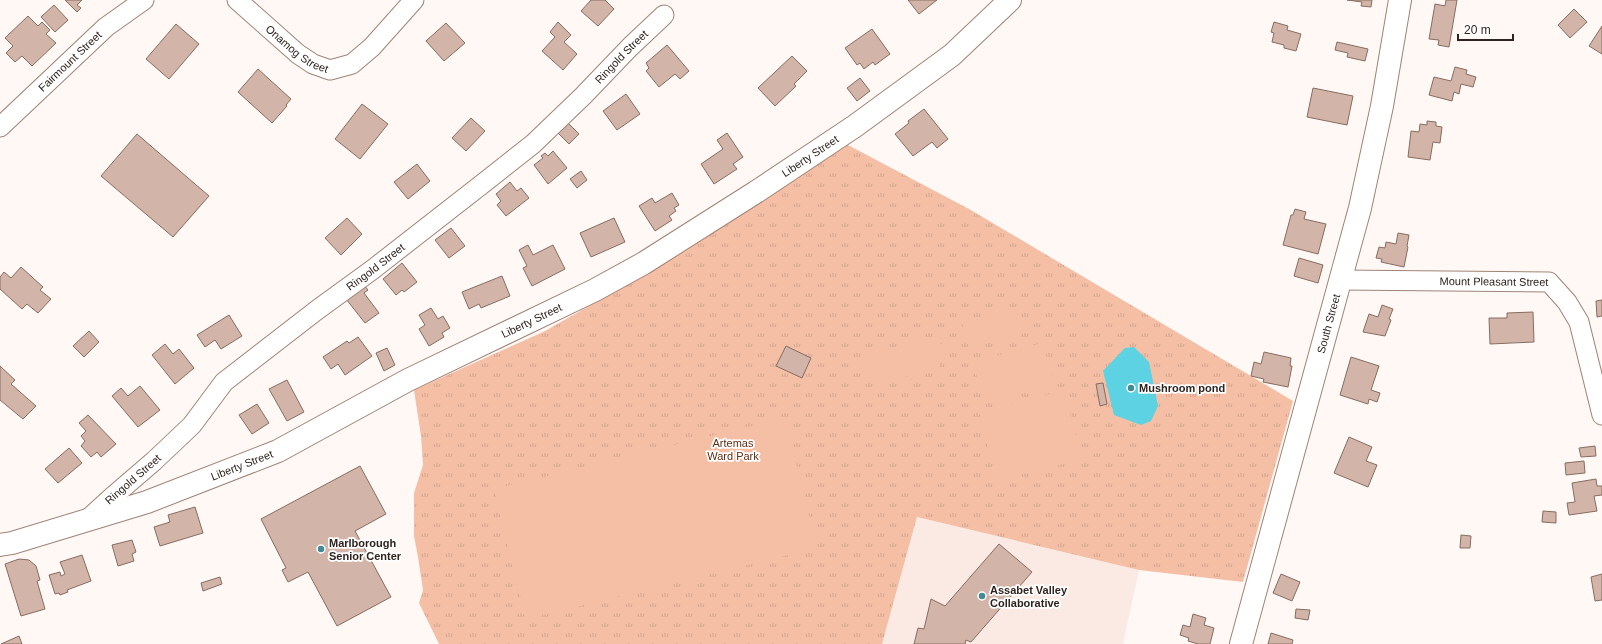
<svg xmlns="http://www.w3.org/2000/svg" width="1602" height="644" font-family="Helvetica,sans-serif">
<defs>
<pattern id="grass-tufts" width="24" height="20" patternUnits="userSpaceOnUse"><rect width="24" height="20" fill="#f5bfa5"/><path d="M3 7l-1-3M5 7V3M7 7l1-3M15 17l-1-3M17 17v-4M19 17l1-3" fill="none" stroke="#d2a48e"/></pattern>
</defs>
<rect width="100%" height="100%" fill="#fff8f5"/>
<path fill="#faeae3" d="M917,517L1139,570L1123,644H882Z"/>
<path fill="url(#grass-tufts)" d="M848,145L969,209L1293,401L1243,582L1139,570L917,517L882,644H439L419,603L423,590L418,557L414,536V493L423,465L421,436L414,390L545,331L640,277Z"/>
<path fill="#f5bfa5" d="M1013,309L1021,334L969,348L962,323Z
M932,339L934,345L945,343L949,358L938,361L940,368L877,384L875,378L864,380L860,365L871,362L869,356Z
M1043,343L1054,383L984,402L973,362Z
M1064,390L1082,459L997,481L979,412Z
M785,418L817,548L526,619L494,489Z"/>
<path fill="#5dd2e2" d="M1134,347L1149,362L1158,406L1151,421L1141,425L1114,415L1103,371L1125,348Z"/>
<path fill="#d2b5a8" stroke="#876c60" d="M65,0H82L77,5L81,8L77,12Z
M591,0H605L614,9L598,26L581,11Z
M908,0H937L919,14Z
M1347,0H1372L1371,7L1361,6L1362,2Z
M1446,0H1457L1449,47L1438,45L1439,40L1429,39L1435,4L1445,6Z
M54,5L68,20L55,32L41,17Z
M1574,9L1587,22L1570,38L1558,25Z
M28,16L38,26L42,22L50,30L46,34L56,43L32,66L22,56L15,62L6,53L13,46L5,38Z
M558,22L571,35L564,42L577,54L563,70L542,51L555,37L550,32Z
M1274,22L1288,26L1287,30L1301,34L1296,51L1284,48V45L1272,42L1274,33L1271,32Z
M446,23L465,43L444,61L426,41Z
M176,24L199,44L169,79L146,59Z
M1602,26V54L1589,46Z
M872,29L890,54L875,65L873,62L864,69L860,63L857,65L845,48Z
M1337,42L1368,49L1365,61L1347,57L1348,53L1335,50Z
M667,45L689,71L680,79L675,74L659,87L646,71L649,68L646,63Z
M792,56L807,71L794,84L796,86L775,106L758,88Z
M1455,67L1467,70L1466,74L1476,77L1473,87L1461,84L1459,94L1454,92L1452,101L1429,95L1434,77L1451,81Z
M258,69L291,99L286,105L287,106L272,123L238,92Z
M860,78L870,91L857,101L847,88Z
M1313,88L1353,96L1347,125L1307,117Z
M626,94L640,114L617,130L603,111Z
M362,104L388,124L360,159L335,139Z
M924,109L948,139L937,148L932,142L913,156L895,134L909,123L908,121Z
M471,118L485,131L466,151L452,138Z
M1427,121L1436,122V126L1442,127L1440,143L1433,142L1430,160L1408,157L1411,131L1419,132L1420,124L1427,125Z
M568,123L579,134L569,144L558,133Z
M727,133L743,157L733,164L737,169L714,184L701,164L723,149L717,140Z
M137,134L209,196L173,237L101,176Z
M553,151L567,168L548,184L534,165L543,158L541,156L545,153L548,156Z
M417,164L430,181L408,199L394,182Z
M581,171L587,180L577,188L570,179Z
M510,182L517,191L521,188L529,198L506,216L497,205L501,201L496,194Z
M672,193L679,205L674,208L676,211L669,216L672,220L655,231L639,206L652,198L655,203Z
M1295,209L1306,212L1304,219L1326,224L1318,254L1283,245L1291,215H1293Z
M347,218L362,234L341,255L325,238Z
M614,218L625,242L591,257L580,233Z
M451,228L465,246L449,258L435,240Z
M1398,233L1409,235L1407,246L1408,247L1404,267L1381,262L1382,259L1376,258L1379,247L1385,248L1386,242L1396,244Z
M528,245L533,255L553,245L565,269L532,286L523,268L527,266L519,250Z
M1299,258L1323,265L1318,283L1294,276Z
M402,263L417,282L404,292L402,290L396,295L383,279Z
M21,267L43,287L40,290L51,299L38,313L27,304L22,309L0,289V277L4,272L11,278Z
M502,276L510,296L481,308L479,304L469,309L462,292Z
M364,285L368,290L364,293L379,313L365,323L346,299Z
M1602,300V316L1597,317L1596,301Z
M1382,305L1393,309L1389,319L1391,320L1385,336L1363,332L1369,314L1378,317Z
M431,308L438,319L443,316L450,328L442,333L444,337L429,346L419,329L425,325L419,315Z
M1533,312L1534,342L1490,344L1489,318H1507V313Z
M229,315L242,336L221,349L215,340L205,347L197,335Z
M89,331L99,342L84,357L73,346Z
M358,337L372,356L345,375L338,364L331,369L323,357L347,341L349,343Z
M165,344L173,354L179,349L194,368L175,384L152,355Z
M786,346L811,358L802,378L776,366Z
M387,348L395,365L384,371L376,353Z
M1264,352L1291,358L1290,366H1292L1288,387L1263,382L1264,379L1251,376L1254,362L1261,364Z
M1351,357L1379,366L1371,390L1380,393L1377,402L1369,399L1368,404L1340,395Z
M0,366L15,380L11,384L36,406L23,419L0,400Z
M287,380L304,412L287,421L269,389Z
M1103,383L1107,404L1100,406L1096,384Z
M140,386L160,410L138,427L112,396L121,388L128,396Z
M257,404L269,423L252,434L239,415Z
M88,415L116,444L101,457L97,452L91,457L81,446L85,441L81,436L86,431L79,423Z
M1349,437L1372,447L1366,461L1377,465L1368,487L1334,473Z
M1595,446L1596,456L1581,457L1579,448Z
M69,448L82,463L58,483L45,469Z
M1584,461L1585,473L1566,475L1565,463Z
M360,466L386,514L355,531L391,597L337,626L308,572L288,582L282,570L286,568L261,519Z
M1596,479L1597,486H1602V495L1594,496L1597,511L1569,515L1567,503L1575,502L1572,483Z
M195,507L203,533L160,546L154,527L170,522L168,515Z
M1543,511L1556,512V523L1542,522Z
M1461,535L1471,536L1470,548H1460Z
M132,540L136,552L132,554L134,561L118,566L112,545Z
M999,544L1032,572L971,642L966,640L965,644H914L918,628L924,629L931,599L945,606Z
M82,555L91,581L67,590L68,592L60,595L59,593L55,594L49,575L60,572L61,576L65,574L60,562Z
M19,559L29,560L36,566L40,580L37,581L45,609L21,616L5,564Z
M1281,574L1300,582L1292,601L1273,593Z
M1602,574V600L1595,601L1591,577Z
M220,577L222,584L203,591L201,583Z
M1296,609L1310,610L1308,620L1295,618Z
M1193,614L1206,618L1204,625L1214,628L1210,644H1198L1188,641L1189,638L1180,635L1183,625L1190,627Z
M1271,633L1293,640L1292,644H1268Z
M19,636L22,644H1Z"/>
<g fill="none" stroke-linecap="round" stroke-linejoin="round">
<g stroke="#9f8377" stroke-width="21">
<g id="minor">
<path id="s1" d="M237,0L298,54L313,64L330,70L352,64L372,47L414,0"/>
<path id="s2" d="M0,127L106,27L144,0"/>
<path id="s3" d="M1341,280L1549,282L1567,302L1579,322L1602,415"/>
<path id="s4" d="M88,519L111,498L154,461L192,425L224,382L317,310L372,270L481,185L533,144L583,96L630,47L664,15"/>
</g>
</g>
<g stroke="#9f8377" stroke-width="24">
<g id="tertiary">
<path id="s5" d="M0,545L12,543L147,502L278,451L408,380L595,290L644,263L756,192L855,126L952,55L1010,0"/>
</g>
</g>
<g stroke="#9f8377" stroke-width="24">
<g id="secondary">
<path id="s6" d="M1241,644L1360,208L1382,106L1400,0"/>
</g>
</g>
<use href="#minor" stroke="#fff" stroke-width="19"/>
<use href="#tertiary" stroke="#fff" stroke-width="22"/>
<use href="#secondary" stroke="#fff" stroke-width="22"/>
</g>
<g fill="#448a94" stroke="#fff" stroke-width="1.5">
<circle cx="1131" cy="388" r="4"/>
<circle cx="321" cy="549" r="4"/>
<circle cx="982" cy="596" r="4"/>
</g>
<g text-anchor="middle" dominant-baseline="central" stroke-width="3.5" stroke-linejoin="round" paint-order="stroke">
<g font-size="11" fill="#2e231e" stroke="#fff">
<text stroke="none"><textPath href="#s1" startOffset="78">Onamog Street</textPath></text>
<text stroke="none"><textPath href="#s4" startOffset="708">Ringold Street</textPath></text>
<text stroke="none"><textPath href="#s2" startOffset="96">Fairmount Street</textPath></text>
<text stroke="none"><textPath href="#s5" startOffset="903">Liberty Street</textPath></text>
<text stroke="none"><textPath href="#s4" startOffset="384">Ringold Street</textPath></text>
<text stroke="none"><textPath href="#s3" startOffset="153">Mount Pleasant Street</textPath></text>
<text stroke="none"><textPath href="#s5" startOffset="579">Liberty Street</textPath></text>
<text stroke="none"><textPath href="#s6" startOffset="332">South Street</textPath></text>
<text stroke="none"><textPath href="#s5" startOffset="255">Liberty Street</textPath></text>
<text stroke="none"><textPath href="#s4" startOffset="60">Ringold Street</textPath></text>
</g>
<g font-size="11" font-weight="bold" fill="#2e231e" stroke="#fff" text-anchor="start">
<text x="1139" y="388">Mushroom pond</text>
<text x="329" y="543">Marlborough<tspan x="329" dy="13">Senior Center</tspan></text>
<text x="990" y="590">Assabet Valley<tspan x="990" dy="13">Collaborative</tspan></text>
</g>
<g font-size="11" fill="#602e14" stroke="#fff">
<text x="733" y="443">Artemas<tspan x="733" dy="13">Ward Park</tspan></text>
</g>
</g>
<path d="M1458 34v6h55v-6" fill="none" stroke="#2e231e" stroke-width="2"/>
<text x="1464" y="34" font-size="12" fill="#2e231e" stroke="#ffffff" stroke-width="3" paint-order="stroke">20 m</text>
</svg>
